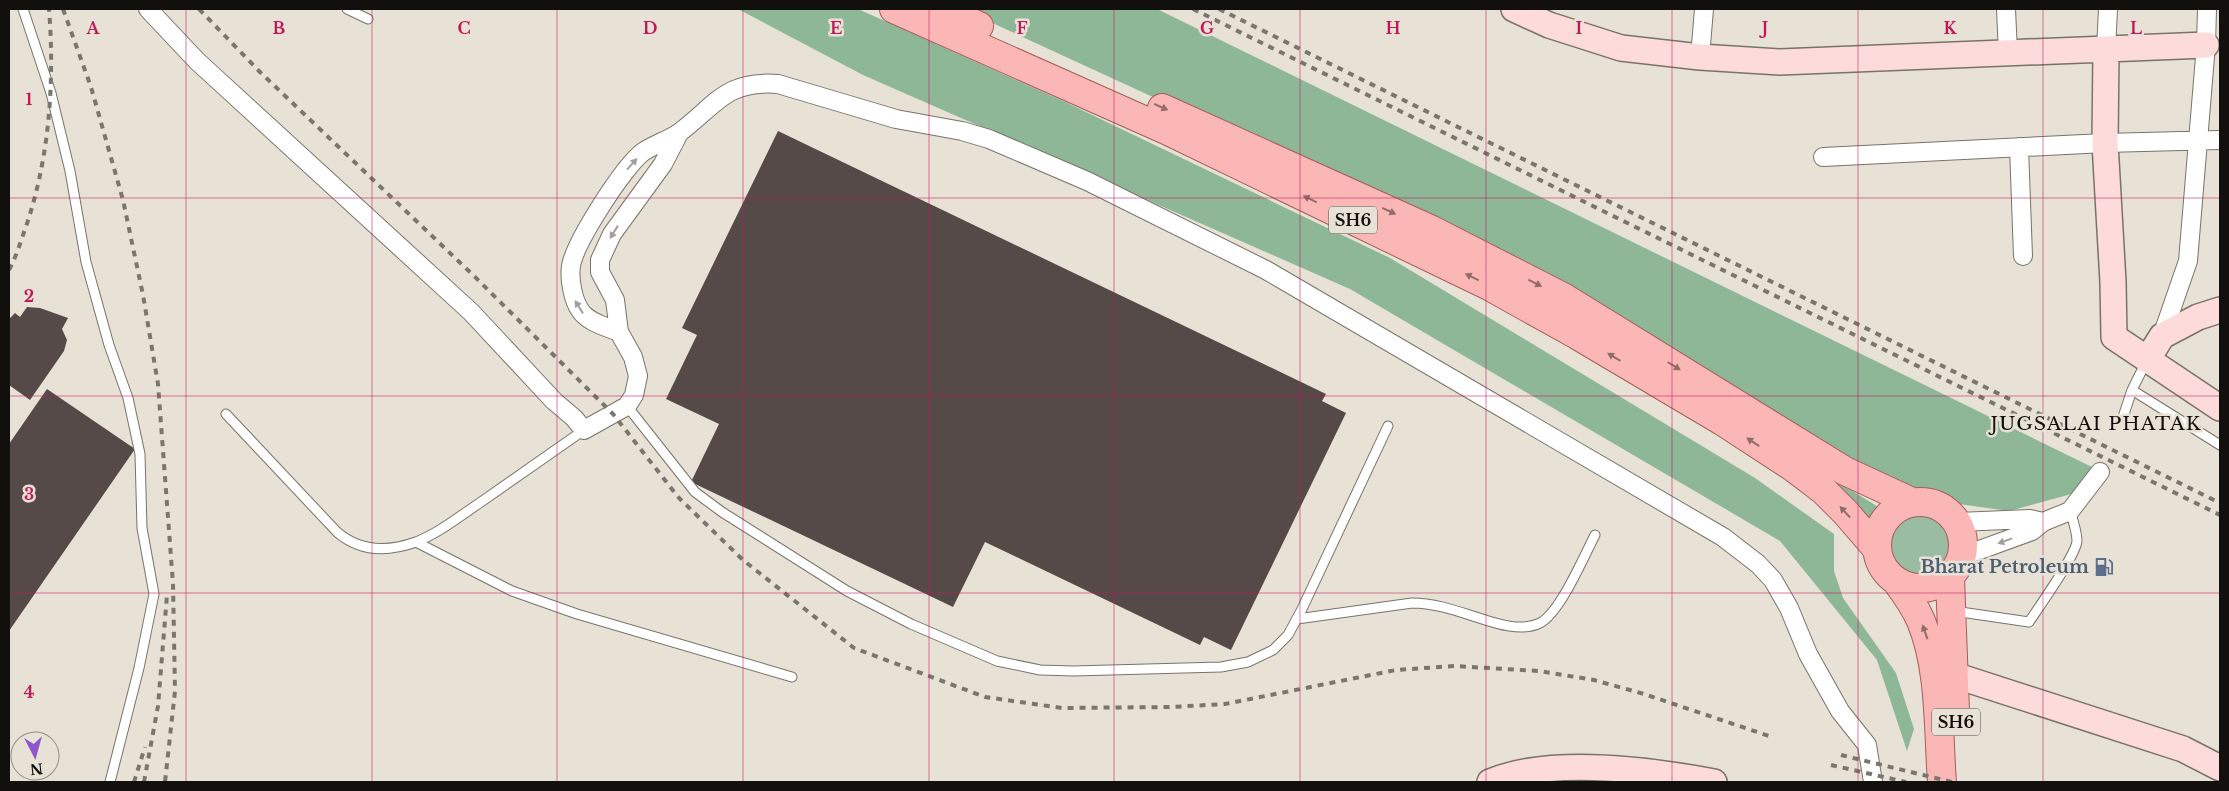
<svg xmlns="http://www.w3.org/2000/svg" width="2229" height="791" font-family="'Libre Baskerville',serif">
<rect width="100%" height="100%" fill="#e8e2d6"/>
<path fill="#9abca2" d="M1889 546a32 32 0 1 1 64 0a32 32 0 1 1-64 0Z"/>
<path fill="#8db797" d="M738,9H858L1063,101L1390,258L1755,478L1834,534V571L1843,598L1896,673L1914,729L1907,751L1877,660L1780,541L1350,289L863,75Z
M962,9H1157L2094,468L2075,493L2009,511L1959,504L1868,477L1255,144Z
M1717,406L1883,510L1875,519L1870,529Z"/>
<path fill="#564a48" d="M778,131L1326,394L1322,401L1346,413L1231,650L1204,637L1200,645L985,542L953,607L691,482L719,424L666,399L697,335L682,328Z
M27,307L40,308L68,318L62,329L67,340L64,351L30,400L9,385V319L15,313L20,317Z
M47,389L135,449L9,631V444Z"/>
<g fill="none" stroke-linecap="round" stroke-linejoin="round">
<g stroke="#787369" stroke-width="11">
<path id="lane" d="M23,9L51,93L70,171L86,262L109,345L128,398L140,454L142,528L154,594L139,668L110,782
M347,9L368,19
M2132,390L2220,445
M627,406L695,492L722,512L847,591L911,624L997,661L1040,670L1073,671L1221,667L1248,662L1273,650L1288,635L1302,609L1388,426
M226,414L337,532C360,552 388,552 416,542C439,533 460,516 481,502C515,478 550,454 584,430
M2123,417L2132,390L2147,360
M416,542L512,591L577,614L792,677
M1954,611L2029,622C2039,607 2076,555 2077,541C2077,532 2073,520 2070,511
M1297,619L1412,603C1435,603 1457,611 1479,618C1497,624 1522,632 1540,623C1560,613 1584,556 1595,535"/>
</g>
<g stroke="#787369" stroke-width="20">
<path id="street" d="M148,9L197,61L471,312L554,401L574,418L584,430L627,406L634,395L638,376L633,357L619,332L615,300L600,272V260L612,234L663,164L679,133
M2006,9L2008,53
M2106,50L2108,9
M1700,57L1704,9
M2019,147L2023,256
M1823,157L2105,143L2220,140
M619,332C607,327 587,322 580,310C573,300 569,279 571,266C575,242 624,166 643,152C655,144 669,140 680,132C717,104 726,80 778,84L896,119L962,131L989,139L1087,181L1266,270L1723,537L1758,564L1773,580L1789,608L1808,654L1840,711L1867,745L1873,782
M2162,336L2188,261L2206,45L2207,9
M1958,522L2030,519L2043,522
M1963,556L2032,531L2043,522L2070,511L2100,472"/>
</g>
<g stroke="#787369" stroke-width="28">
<path id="secondary" d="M1514,9L1549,25L1621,48L1700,57L1780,62L2206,45
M2106,50L2105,143L2113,282L2114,337L2220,408
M2147,360L2162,336L2198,317L2220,310
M1954,675L2183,749L2220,768
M1490,782C1551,756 1650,770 1714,782"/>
</g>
<g stroke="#a65d59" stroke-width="30">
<path id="primary" d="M894,9L1166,130L1489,286L1577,335L1722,421L1794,468L1823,490L1846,513L1877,549
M941,9L979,26
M1162,108L1432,230L1563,297L1845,471L1912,502
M1877 545a43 43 0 1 1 86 0a43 43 0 1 1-86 0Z
M1950,577L1955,711
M1897,582C1906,594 1915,607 1921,621C1941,669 1938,731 1942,782"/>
</g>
<use href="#lane" stroke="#fff" stroke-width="9"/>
<use href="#street" stroke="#fff" stroke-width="18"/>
<use href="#secondary" stroke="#fcdbda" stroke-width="25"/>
<use href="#primary" stroke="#fab7b5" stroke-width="28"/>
<path stroke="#7a766e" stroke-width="4" stroke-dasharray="6 6" stroke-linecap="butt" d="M63,9L91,87L123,200L143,295L158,384L173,584L175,691L165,782
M199,9L260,72L473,275L613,414L679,498L743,560L854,648L985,697L1062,708L1172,707L1225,704L1396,670L1454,666L1539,671L1594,680L1644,694L1769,736
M1193,9L2220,515
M1219,9L2220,503
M9,270C15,259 19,247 23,235C49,164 55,84 49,9
M1841,755L1952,782
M1831,765L1906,782
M134,782L145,747
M144,782L158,706L167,595"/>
</g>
<defs><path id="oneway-solid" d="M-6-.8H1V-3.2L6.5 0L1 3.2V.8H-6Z" transform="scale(1.25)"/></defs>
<g fill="#926c69">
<use href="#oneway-solid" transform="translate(1161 107) rotate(24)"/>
<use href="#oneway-solid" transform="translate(1310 199) rotate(-154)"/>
<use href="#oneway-solid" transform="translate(1389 211) rotate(25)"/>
<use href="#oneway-solid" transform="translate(1472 277) rotate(-154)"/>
<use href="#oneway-solid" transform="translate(1535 283) rotate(27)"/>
<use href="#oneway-solid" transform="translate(1614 357) rotate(-149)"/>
<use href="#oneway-solid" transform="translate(1674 366) rotate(32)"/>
<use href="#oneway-solid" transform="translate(1753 442) rotate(-147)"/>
<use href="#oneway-solid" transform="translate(1845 512) rotate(-133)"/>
<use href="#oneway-solid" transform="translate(1925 632) rotate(-109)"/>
</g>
<g fill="#a09f9e">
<use href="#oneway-solid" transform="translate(632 164) rotate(-48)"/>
<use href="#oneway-solid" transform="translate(614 232) rotate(122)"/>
<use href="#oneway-solid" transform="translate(579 307) rotate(-122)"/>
<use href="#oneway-solid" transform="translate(2005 541) rotate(160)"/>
</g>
<path fill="none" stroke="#c2185b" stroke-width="1" stroke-opacity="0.55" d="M186,9V782M372,9V782M557,9V782M743,9V782M929,9V782M1114,9V782M1300,9V782M1486,9V782M1672,9V782M1858,9V782M2043,9V782M9,198H2220M9,396H2220M9,593H2220"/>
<defs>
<g id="fuel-bare" transform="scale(1.5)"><path d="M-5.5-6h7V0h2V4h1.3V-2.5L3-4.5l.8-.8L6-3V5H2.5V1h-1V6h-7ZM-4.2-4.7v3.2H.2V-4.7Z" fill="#5c6f8a" stroke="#e8e2d6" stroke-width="2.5" paint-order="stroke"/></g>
</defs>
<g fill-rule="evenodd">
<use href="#fuel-bare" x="2104" y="567"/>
</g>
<g text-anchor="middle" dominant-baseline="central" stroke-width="5" stroke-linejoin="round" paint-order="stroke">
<g fill="#e8e2d6" stroke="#524f49" stroke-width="1">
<rect x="1329" y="206.5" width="48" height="27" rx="4"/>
<rect x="1932" y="708.5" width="48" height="27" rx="4"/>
</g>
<g font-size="16" font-weight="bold" fill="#12100c">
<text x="1353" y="220">SH6</text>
<text x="1956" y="722">SH6</text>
</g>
<g font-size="18" font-weight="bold" fill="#4e5e75" stroke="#e8e2d6" text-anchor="end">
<text x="2089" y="567">Bharat Petroleum</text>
</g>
<g font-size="19" letter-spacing="1" fill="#12100c" stroke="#e8e2d6">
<text x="2096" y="423">JUGSALAI PHATAK</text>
</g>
</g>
<g font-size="16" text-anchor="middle" font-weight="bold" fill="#c2185b" stroke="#e8e2d6" stroke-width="5" stroke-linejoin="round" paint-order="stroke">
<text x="93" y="34">A</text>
<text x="279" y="34">B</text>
<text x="464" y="34">C</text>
<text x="650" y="34">D</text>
<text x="836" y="34">E</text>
<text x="1022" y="34">F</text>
<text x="1207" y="34">G</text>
<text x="1393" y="34">H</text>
<text x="1579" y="34">I</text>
<text x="1765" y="34">J</text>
<text x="1950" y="34">K</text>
<text x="2136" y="34">L</text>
<text x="29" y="105">1</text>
<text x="29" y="302">2</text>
<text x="29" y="500">3</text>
<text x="29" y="698">4</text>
</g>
<rect width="2229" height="791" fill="none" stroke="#12100c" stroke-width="20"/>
<g transform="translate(35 756) rotate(174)"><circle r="24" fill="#e8e2d6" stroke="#928e85"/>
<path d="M0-4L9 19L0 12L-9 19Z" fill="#8e56ce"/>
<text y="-8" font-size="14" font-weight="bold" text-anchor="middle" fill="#12100c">N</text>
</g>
</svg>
